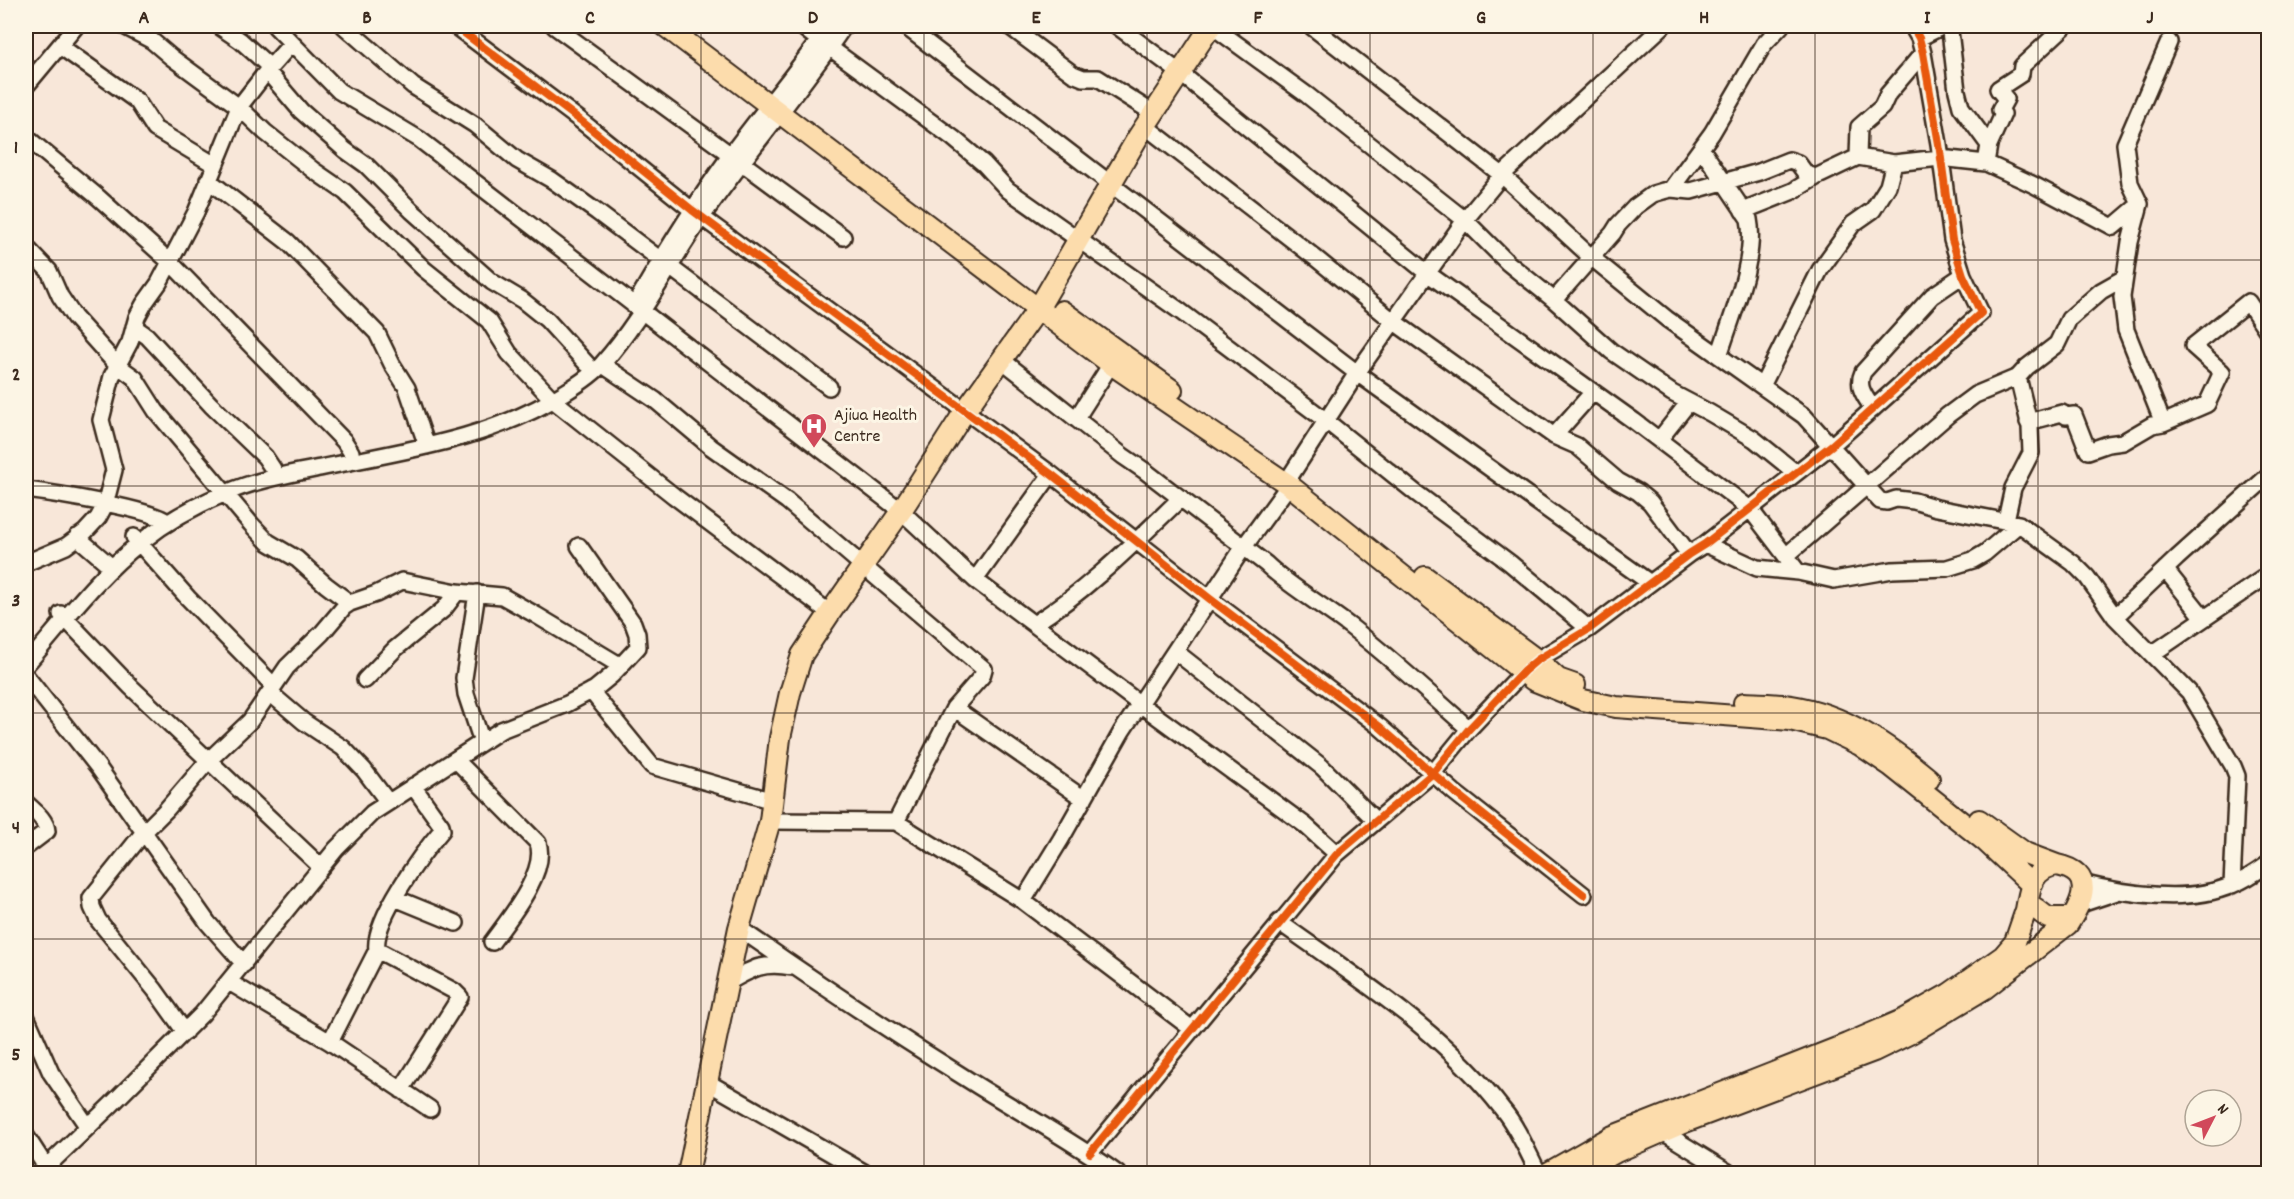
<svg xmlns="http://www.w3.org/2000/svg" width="2294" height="1199" font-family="Dekko,sans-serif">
<rect width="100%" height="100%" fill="#f8e7d9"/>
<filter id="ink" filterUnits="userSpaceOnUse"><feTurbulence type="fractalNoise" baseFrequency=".0167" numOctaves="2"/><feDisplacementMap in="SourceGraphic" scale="12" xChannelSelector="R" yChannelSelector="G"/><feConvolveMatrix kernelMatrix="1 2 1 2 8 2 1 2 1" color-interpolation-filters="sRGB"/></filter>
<g filter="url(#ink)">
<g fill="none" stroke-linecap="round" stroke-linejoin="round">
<g stroke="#3b2a1e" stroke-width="20">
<path id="minor" d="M124,26L151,40L171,57L239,107L265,132L313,170L345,192L424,269L489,321L509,353L553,400L674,496L830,613
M219,26L241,41L270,67
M275,26L339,91L419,139L901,511L975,580L1140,704L1305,825L1337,854
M344,26L413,86L475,125L517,160L552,180L597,212L829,387
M455,26L580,120L692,210L1051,474L1210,599L1380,727L1454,792L1584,895
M554,26L731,155
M801,26L819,40
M905,26L1357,373L1650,583
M1009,26L1073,74L1083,78H1098L1153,113
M1117,26L1179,72L1427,273L1634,421L1750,509L1798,572
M1212,26L1307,95L1465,220L1508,263L1554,300L1611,351L1672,393L1710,413L1754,439L1796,473
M1311,26L1502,175L1591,257L1667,319L1804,416L1880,501L1887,502L1896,499L1914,501L1937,508L2019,524L2073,563L2087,577L2115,617L2189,692L2233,766L2237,776L2232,885
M1945,26L1950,31L1957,91L1961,107L1989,145
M1919,38L1943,26
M60,46L137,101L155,129L215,165
M829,47L953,138L984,164L1008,190L1180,311L1325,420L1416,493L1510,563L1589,629
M267,71L301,111L345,150L366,165L412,211L492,282L522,300L547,320L587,364
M26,86L76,26
M1145,126L1313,256L1393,321L1554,436L1577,446L1618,481L1638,492L1650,502L1689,554
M26,137L99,198L170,262L344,441L351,452
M1701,148L1749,219C1757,259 1731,317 1719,356
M1858,157L1859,127L1882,107L1888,94L1923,53
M741,162L843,237
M1986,163L1989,145L2003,114L2000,110L2006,99L1998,89L2021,74L2022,66L2065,26
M208,180L288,242L377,333L392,364L407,388L427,446
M1671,189L1712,133L1764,44L1781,26
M2140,204L2130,242L2122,297L2126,330L2163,423
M1743,211L1793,191L1816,177L1858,157L1894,163L1940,158L1986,163L2034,185L2113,227L2140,204L2130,183L2125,144L2169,42
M26,247L49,271L60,296L74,317L117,365L135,378L156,411L251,524L268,542L297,559L326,585L350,603
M1554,300L1613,233L1618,225L1635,207L1653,194L1663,191L1671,189L1691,191L1759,172L1789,160L1798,163L1806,174L1816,177
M634,306C664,254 695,204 730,156C762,112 798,71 829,26
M134,327L147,336L211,405L265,457L273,469
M1002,360L1123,456L1145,471L1266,564C1291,588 1323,605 1351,627C1392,659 1430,694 1469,729
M603,365L655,400L711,447L787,501L984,669L982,676L954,708L896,822
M1762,386L1820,270L1853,224L1873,210L1888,186L1894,163
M1873,409C1865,396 1856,387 1863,372L1932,296L1963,275
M1076,419L1111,364
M2028,422L2062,413L2066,416L2074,415L2088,451L2108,444L2123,442L2152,425L2163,423L2207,404L2222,372L2193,346L2248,302L2268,332
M1554,436L1593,392
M1659,440L1689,402
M26,490C51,493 152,509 167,522
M2006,520L2013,488L2031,453L2030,427L2018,377
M77,537L107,563
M134,537L188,598L274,686
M1705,544L1757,568L1798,572L1834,580L1892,570L1947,568L1973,560L1985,553L2019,524
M1786,556L1948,415L1975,395L2018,377L2027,367L2057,344L2069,319L2101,291L2124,278
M26,563L66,546L85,532L98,518L105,505L114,470L101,420L112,376L130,342L137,317L144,304L159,283L196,212L239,107L267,71L292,43
M2165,569L2204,618
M975,580L1051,474
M477,593L464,678L466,694L482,742
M61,614L131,687L321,867
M2115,617L2177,558L2268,476
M1034,624C1089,589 1134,543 1181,498
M1176,652L1322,767L1376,821
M2152,654L2268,575
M26,665C62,624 97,576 141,542C166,522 196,505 226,493C256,480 289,474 320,468C402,451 493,439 564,393C577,385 593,375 603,363C643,318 669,263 704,214C749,150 800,91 844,26
M26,676L98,767L208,923L244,964
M365,680L395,649L444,609L457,592
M591,691L652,766L773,801
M270,693L304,722L343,748L364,770L388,802
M954,708L1084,799
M456,760L538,843C548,872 508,920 492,942
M26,803C33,810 46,819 47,831L26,847
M770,821L896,822L1023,901L1192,1029
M2081,883C2125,894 2189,904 2232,885C2245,880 2257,872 2268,864
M395,898L456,923
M1023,901L1061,839L1122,731L1243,548L1289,485L1291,475L1357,373L1465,220L1502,175L1663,26
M2081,904L2117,892
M1279,922C1358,979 1443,1031 1503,1110C1518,1128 1528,1153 1539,1174
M739,928C814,981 890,1031 967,1079C1017,1111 1070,1139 1118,1174
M229,982L330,1042L430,1109
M727,983C753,968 762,962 792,967
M26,1016L51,1073L88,1127
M185,1032L155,990L98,920L92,907L91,898L144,832L166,810L208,761L250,721L287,667L322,633L344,607L350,603L376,594L402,581L457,592L502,596L536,615L621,666
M330,1042L377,950
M707,1082L867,1174
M401,1090L460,997L454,991L377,950C372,921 423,852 442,830L441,825L413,786
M1663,1132L1731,1174
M26,1136L46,1167
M1090,1153L1337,854L1433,773L1469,729L1524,671L1537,660L1589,629L1689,554L1705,544L1832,445L1981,313L1963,275L1952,240L1939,144L1923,53L1919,38L1912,26
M39,1174L111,1105L202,1014L336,849L372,813L501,730L567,704L595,689L612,675L638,647L637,634L633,623L579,546"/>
</g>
<g stroke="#3b2a1e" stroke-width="24">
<path id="major" d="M665,26L1111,364L1289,485L1533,680L1583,700L1616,707L1790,720L1827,729L1860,745L1891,766L1985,841L2031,884
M1062,311L1172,390
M1425,577L1537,660L1558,679L1575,685
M1744,703C1760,704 1776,704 1791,706C1844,714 1888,745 1929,779
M1979,820L2025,853L2057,865
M2057,865C2096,873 2083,901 2068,924L2065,918H2048L2035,908L2026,910C2030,888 2031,869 2057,865Z
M688,1174L739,928L770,821L780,738L790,693L802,655L830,613L901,511L965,411L1038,309L1138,137L1211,26
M1546,1174L1613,1136L1847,1044L1903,1020L1949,994L2003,956L2015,942L2026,910
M1577,1174L1616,1152L1685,1122L1874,1051L1911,1033L1984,989L2068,924"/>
</g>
<use href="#minor" stroke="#fcf5e5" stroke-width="15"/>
<use href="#major" stroke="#fcdcac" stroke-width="20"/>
<g stroke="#fcf5e5" stroke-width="11">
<path id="cycleway" d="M455,26L580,120L692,210L1051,474L1210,599L1380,727L1454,792L1584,895
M1090,1153L1337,854L1433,773L1469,729L1524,671L1537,660L1589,629L1689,554L1705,544L1832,445L1981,313L1963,275L1952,240L1939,144L1923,53L1919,38L1912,26"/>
</g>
<use href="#cycleway" stroke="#e8590c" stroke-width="8"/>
</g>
</g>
<path fill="none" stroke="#3b2a1e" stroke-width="1.5" stroke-opacity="0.55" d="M256,26V1174M479,26V1174M701,26V1174M924,26V1174M1147,26V1174M1370,26V1174M1593,26V1174M1815,26V1174M2038,26V1174M26,260H2268M26,486H2268M26,713H2268M26,939H2268"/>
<defs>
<g id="hospital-pin" transform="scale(1.35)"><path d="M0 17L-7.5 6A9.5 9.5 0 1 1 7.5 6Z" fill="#d1495b" stroke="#fcf5e5"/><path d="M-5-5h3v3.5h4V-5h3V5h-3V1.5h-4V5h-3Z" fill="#fff"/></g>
</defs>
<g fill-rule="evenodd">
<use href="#hospital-pin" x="814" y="426"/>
</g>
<g text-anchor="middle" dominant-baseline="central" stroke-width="6" stroke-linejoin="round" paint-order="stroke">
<g font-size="18" fill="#3b2a1e" stroke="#fcf5e5" text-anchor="start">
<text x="834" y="416">Ajiua Health<tspan x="834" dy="21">Centre</tspan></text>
</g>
</g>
<rect width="2294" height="1199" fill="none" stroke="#fcf5e5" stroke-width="66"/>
<g transform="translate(2213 1118) rotate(48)"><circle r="28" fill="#fcf5e5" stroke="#afa495" stroke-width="1.5"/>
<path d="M0-4.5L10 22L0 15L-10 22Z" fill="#d1495b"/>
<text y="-9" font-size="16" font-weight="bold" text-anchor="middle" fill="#3b2a1e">N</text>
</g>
<rect x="33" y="33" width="2228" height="1133" fill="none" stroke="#3b2a1e" stroke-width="2"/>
<g font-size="20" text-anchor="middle" font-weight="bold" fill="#3b2a1e">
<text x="144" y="23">A</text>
<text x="367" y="23">B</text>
<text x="590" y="23">C</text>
<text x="813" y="23">D</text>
<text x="1036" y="23">E</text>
<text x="1258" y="23">F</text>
<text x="1481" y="23">G</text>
<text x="1704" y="23">H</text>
<text x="1927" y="23">I</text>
<text x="2150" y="23">J</text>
<text x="16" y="153">1</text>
<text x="16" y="380">2</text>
<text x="16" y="606">3</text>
<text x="16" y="833">4</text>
<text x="16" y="1060">5</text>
</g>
</svg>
